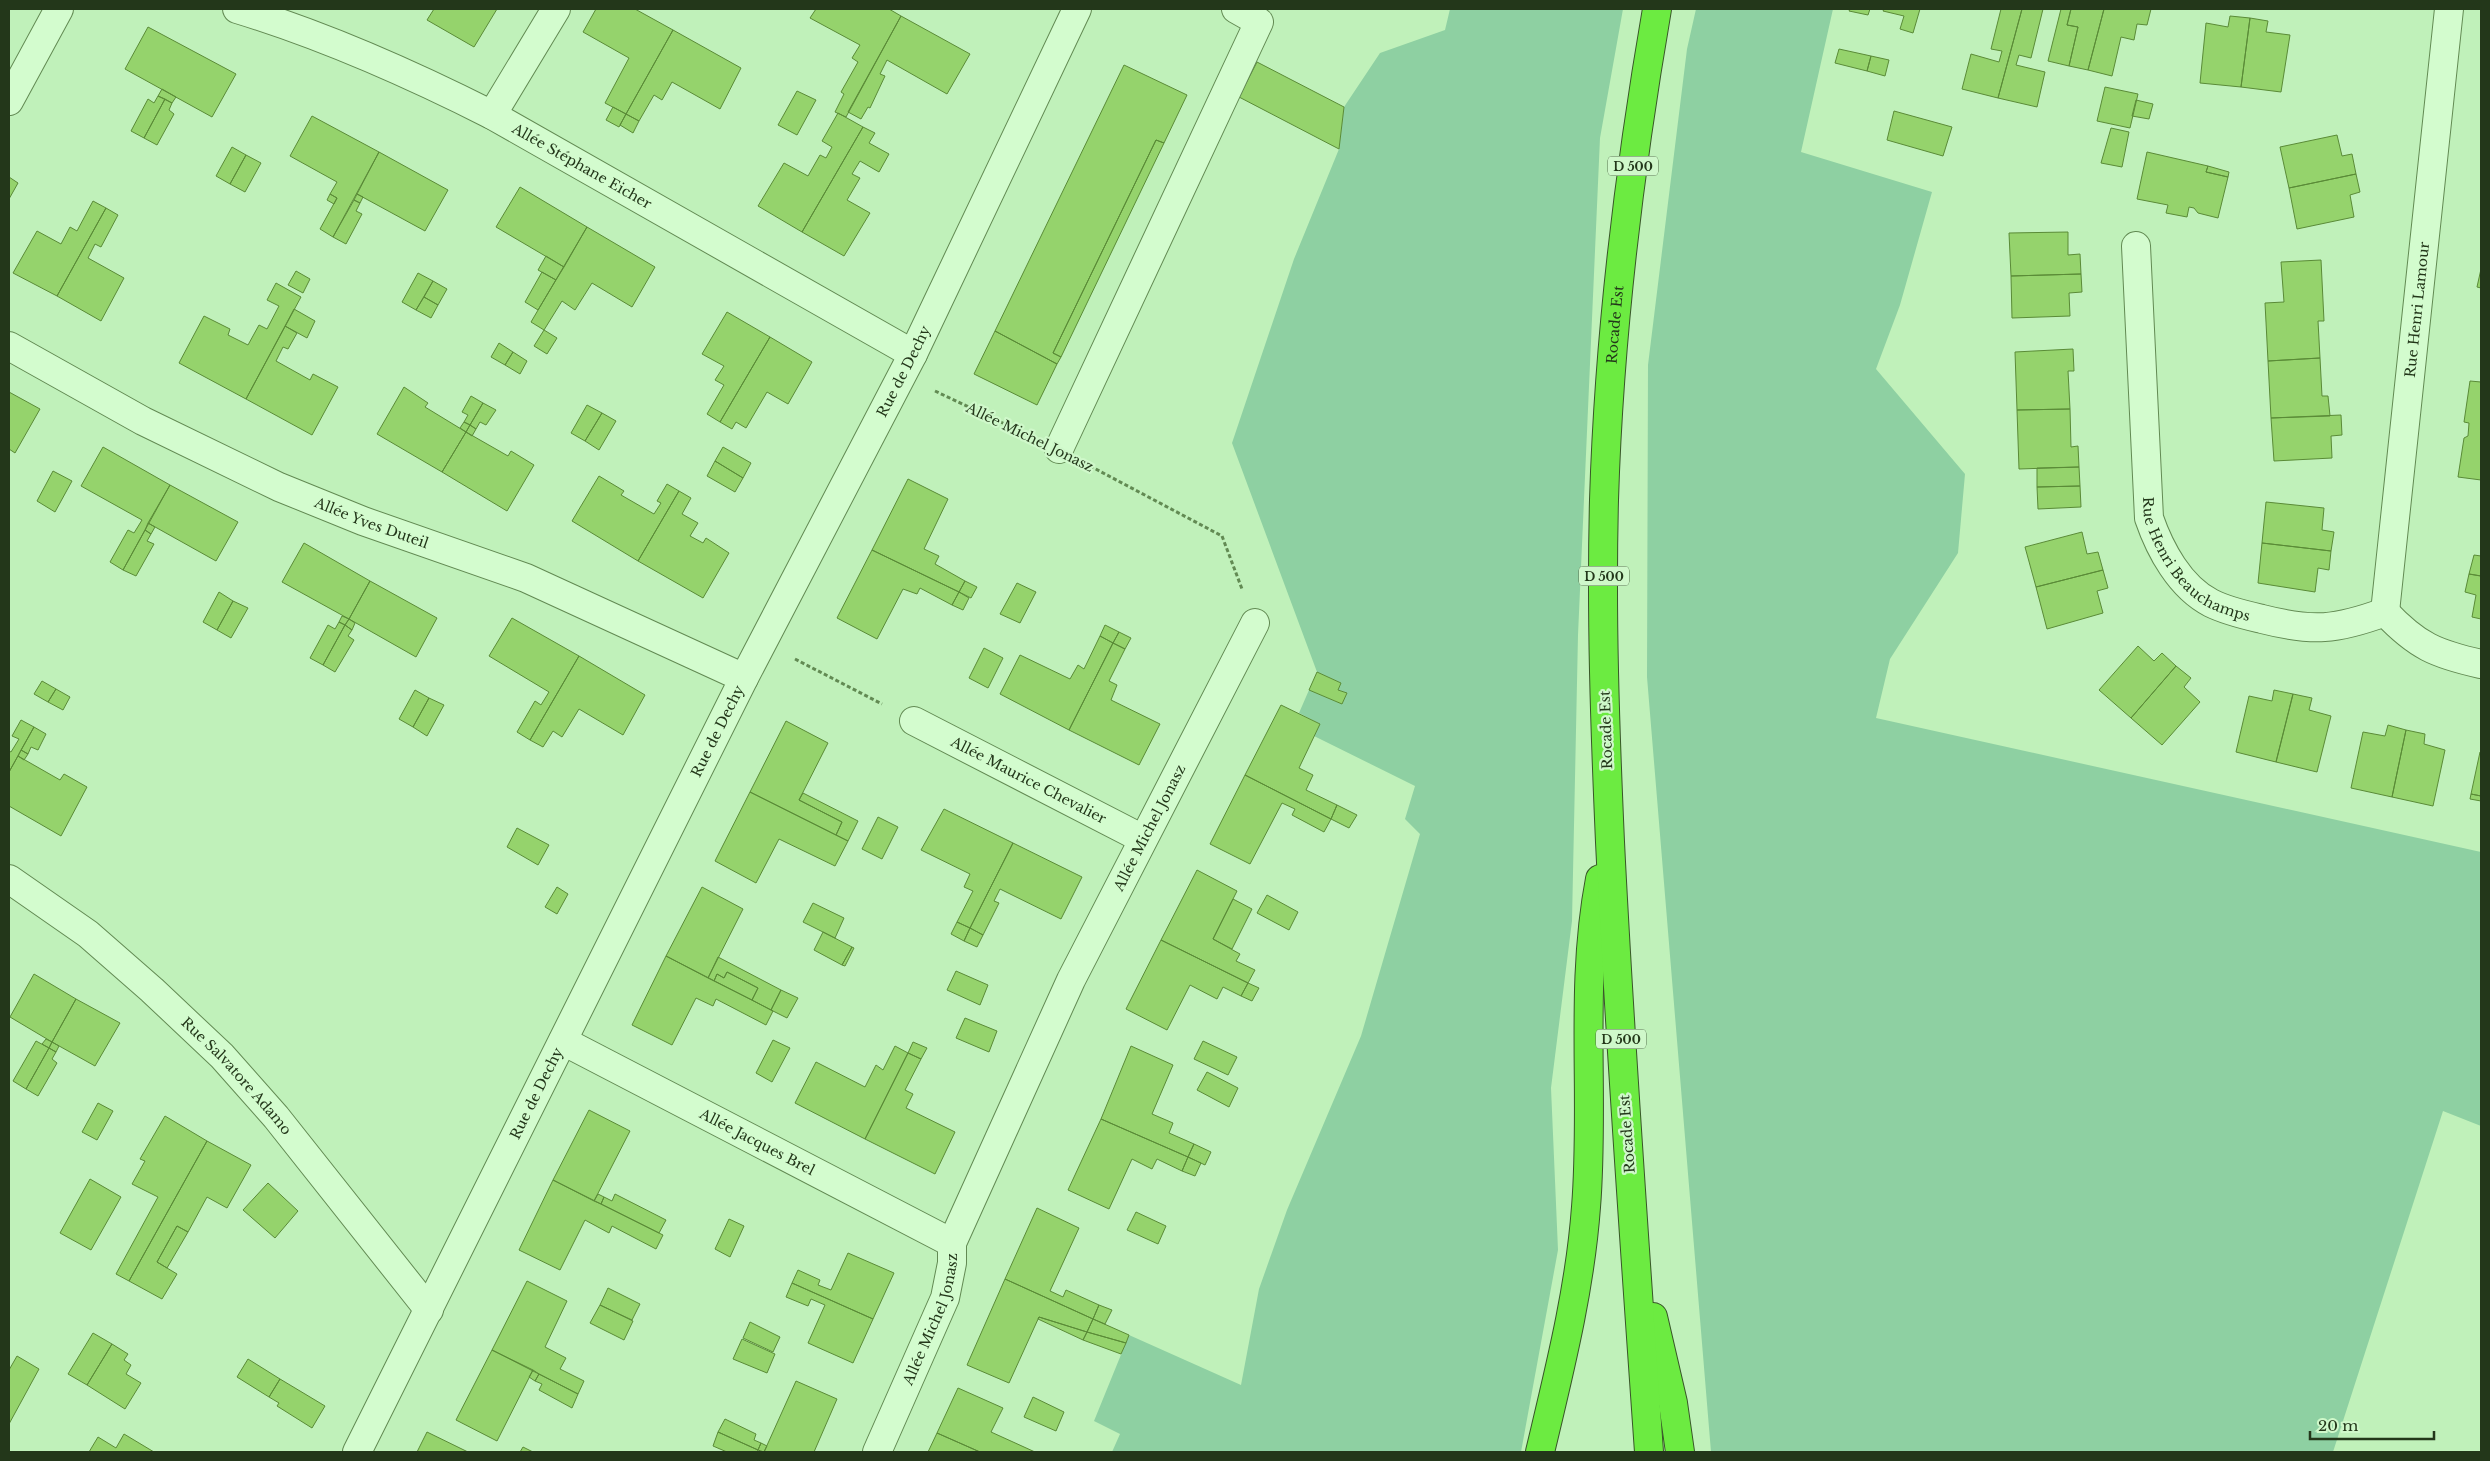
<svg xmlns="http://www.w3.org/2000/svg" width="2490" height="1461" font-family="'Libre Baskerville',serif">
<rect width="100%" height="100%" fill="#c0f1ba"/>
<path fill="#8ed0a2" d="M1450,9H1623L1600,138L1578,635L1572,921L1551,1088L1558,1250L1521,1452H1112L1120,1434L1094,1421L1129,1335L1241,1385L1259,1289L1287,1210L1361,1036L1420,834L1405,819L1415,786L1314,736L1320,724L1299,713L1309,690L1342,704L1347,693L1338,690L1341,683L1317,672L1232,443L1294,259L1339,149L1344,107L1380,53L1445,30Z
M1696,9H1833L1801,152L1932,192L1900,305L1876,369L1965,474L1958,553L1890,659L1876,718L2481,852V1126L2443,1111L2333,1452H1711L1647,677L1648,365L1687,49Z"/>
<path fill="#95d36c" stroke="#5a8b37" d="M434,9H497L474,47L427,20Z
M596,9H635L673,30L626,114L605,103L629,58L583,32Z
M816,9H889L901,16L846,117L835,112L844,94L841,92L858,62L852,58L860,45L810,18Z
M1850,9H1870L1868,15L1849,11Z
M1884,9H1920L1913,33L1900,29L1904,16L1883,11Z
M2001,9H2022L1998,98L1962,89L1971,54L1999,62L2002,51L1991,49Z
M2022,9H2043L2031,58L2019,55L2016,65L2045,72L2037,107L1998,98Z
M2061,9H2071L2067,25L2078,27L2069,66L2048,61Z
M2071,9H2104L2088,70L2069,66L2078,27L2067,25Z
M2104,9H2151L2147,25L2137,24L2134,40L2121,37L2112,76L2088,70Z
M901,16L970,54L947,94L887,60L880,74L885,76L870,108L868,107L861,119L848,112Z
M2230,16L2250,18L2241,87L2200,83L2206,23L2228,27Z
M2250,18L2268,21L2266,32L2290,35L2281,92L2241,87Z
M148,27L236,74L212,117L125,69Z
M673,30L741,68L720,109L672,82L662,100L654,95L639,121L626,114Z
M1839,49L1871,56L1867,71L1835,63Z
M1871,56L1889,60L1885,76L1867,71Z
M1257,62L1344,107L1339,149L1239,97Z
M1124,65L1187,95L1164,143L1156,140L1053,353L1061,357L1057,364L995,331Z
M2105,87L2138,94L2130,128L2097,121Z
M162,89L176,97L172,103L158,96Z
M797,91L816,100L797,135L778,125Z
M158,96L165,99L144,138L131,131L148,99L154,103Z
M165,99L172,103L169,110L174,114L157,145L144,138Z
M2136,100L2153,104L2149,119L2132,116Z
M613,107L626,114L619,127L606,120Z
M1894,111L1952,127L1943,156L1887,140Z
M838,113L863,127L802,232L758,206L784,163L808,176L820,155L826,158L832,147L822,141Z
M626,114L639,121L633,133L620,125Z
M312,116L379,152L333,237L320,229L337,198L330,194L337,182L290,156Z
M863,127L875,133L869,143L889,154L879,172L860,161L852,174L860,178L847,200L870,213L844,256L802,232Z
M2111,128L2129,132L2122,167L2101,163Z
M2337,135L2342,156L2352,154L2356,174L2289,188L2280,147Z
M1156,140L1164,143L1061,357L1053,353Z
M232,147L246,155L230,184L216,176Z
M379,152L448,190L425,231L357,194Z
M2147,152L2208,166L2206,172L2228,177L2218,218L2198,213L2194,208L2189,207L2187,217L2166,213L2168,205L2137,199Z
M246,155L261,163L245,192L230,184Z
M2208,166L2229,172L2228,177L2206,172Z
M2356,174L2360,192L2350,195L2354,217L2297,229L2289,188Z
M9,177L18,183L9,199Z
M520,187L587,227L564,267L496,227Z
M330,194L337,198L334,204L327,200Z
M357,194L363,197L360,203L354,200Z
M354,200L360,203L356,211L362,214L346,244L333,237Z
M93,201L106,208L57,296L13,273L37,231L61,244L70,227L77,231Z
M106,208L118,215L101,247L95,244L88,258L124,278L101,321L57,296Z
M587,227L655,267L632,307L592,283L575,310L562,301L544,330L531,322Z
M2068,232V255L2080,254L2081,274L2011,276L2009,233Z
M546,256L564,267L556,280L538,270Z
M2321,260L2324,321H2318L2320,358L2268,361L2265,303L2284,302L2281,262Z
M2481,269V288L2477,287Z
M296,271L310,279L303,293L288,285Z
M542,272L556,280L538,310L525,302Z
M418,273L433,281L416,310L402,302Z
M2081,274L2082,292L2069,293L2070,316L2012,318L2011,276Z
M433,281L447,289L438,305L424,297Z
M276,283L301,297L246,399L179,363L204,316L230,329L228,335L248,345L259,325L267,329L279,306L267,300Z
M424,297L438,305L431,318L416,310Z
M294,309L315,321L307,338L285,326Z
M727,312L770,337L720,422L707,414L724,385L715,380L724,366L702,354Z
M285,326L297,333L288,349L283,347L276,361L310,380L313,374L338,387L312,435L246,399Z
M544,330L557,338L547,354L534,346Z
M995,331L1057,364L1037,405L974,374Z
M770,337L812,362L788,404L767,392L746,428L736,422L732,429L720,422Z
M499,343L513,352L505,365L491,357Z
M2073,349L2074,371H2068L2070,409L2017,410L2015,352Z
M513,352L527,361L520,374L505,365Z
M2320,358L2322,396H2328L2330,416L2271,418L2268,361Z
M2470,381L2481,382V480L2458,477L2464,438L2468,436L2469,423L2464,422Z
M404,387L428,403L425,407L466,432L442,472L377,434Z
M9,392L40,409L15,453L9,449Z
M471,396L483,403L470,425L464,422L468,415L462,412Z
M483,403L496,410L486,425L480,422L476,429L470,425Z
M587,405L602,413L585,441L571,433Z
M2070,409L2071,447L2078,446L2079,467L2019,469L2017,410Z
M602,413L616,421L599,450L585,441Z
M2341,415L2342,435L2331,436L2332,458L2274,461L2271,418Z
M464,422L470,425L466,432L460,428Z
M470,425L476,429L472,436L466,432Z
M466,432L508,456L511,451L534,465L507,511L442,472Z
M103,447L170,485L123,570L110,562L128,530L134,533L142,520L81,486Z
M723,447L751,463L743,478L715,461Z
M715,461L743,478L735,492L707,476Z
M2079,467L2080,486L2037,487V468Z
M53,471L72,481L55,512L37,501Z
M599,476L624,491L621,495L654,514L661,503L657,501L667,484L679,491L638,561L572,521Z
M908,479L948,499L924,549L939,556L935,564L965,581L959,592L872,550Z
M170,485L238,522L216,561L148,523Z
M2080,486L2081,507L2038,509L2037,487Z
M679,491L691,498L682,514L698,523L690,536L703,543L706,538L729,553L703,598L638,561Z
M2266,502L2324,508L2322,530L2334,532L2331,551L2262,543Z
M148,523L155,527L151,534L145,530Z
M145,530L151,534L147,541L154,544L136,576L123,570Z
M2082,532L2087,554L2098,552L2103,570L2036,587L2025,547Z
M304,543L370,581L349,619L282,582Z
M2262,543L2331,551L2329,570L2318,568L2315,592L2258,583Z
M872,550L959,592L952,605L920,588L917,594L903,589L877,639L837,618Z
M2474,555L2481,556V576L2469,574Z
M2103,570L2108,588L2097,591L2103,613L2047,629L2036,587Z
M2469,574L2481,576V619L2472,617L2476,595L2465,592Z
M370,581L437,618L416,657L349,619Z
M965,581L977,587L971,598L959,592Z
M1017,583L1036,592L1020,623L1000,614Z
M219,592L233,601L217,630L203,622Z
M959,592L969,598L963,610L952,605Z
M233,601L248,608L231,638L217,630Z
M342,616L349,619L345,625L339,622Z
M512,618L579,656L530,740L517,732L535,701L541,705L549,692L489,656Z
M349,619L355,623L352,630L345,625Z
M339,622L345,625L323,665L310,658L328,625L335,629Z
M345,625L352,630L348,636L354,640L335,672L323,665Z
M1105,625L1119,632L1113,643L1100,636Z
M1119,632L1131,638L1125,649L1113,643Z
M1100,636L1113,643L1069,730L1000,694L1020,655L1070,679L1078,665L1084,669Z
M1113,643L1125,649L1109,681L1117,685L1111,700L1160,724L1139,765L1069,730Z
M2138,646L2154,661L2162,653L2176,666L2131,718L2099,690Z
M984,648L1003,658L988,688L969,678Z
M579,656L645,695L623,735L579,709L562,737L553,731L543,747L530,740Z
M2176,666L2191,678L2184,687L2200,702L2162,745L2131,718Z
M1317,672L1341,683L1338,690L1347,693L1342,704L1309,690Z
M42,681L56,689L48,702L34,694Z
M56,689L70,697L63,710L48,702Z
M415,690L429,698L413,727L399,719Z
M2274,690L2293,694L2276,762L2236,752L2249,696L2272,701Z
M2293,694L2312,698L2309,710L2331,716L2317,772L2276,762Z
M429,698L444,705L427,736L413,727Z
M1281,705L1320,724L1299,768L1313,775L1306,790L1337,805L1331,819L1245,775Z
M21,720L34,727L9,772V751L11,752L19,739L12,736Z
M786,721L828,743L799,800L842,822L836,835L750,792Z
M2388,725L2406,730L2392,797L2351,788L2363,732L2385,736Z
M34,727L46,734L38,750L31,747L28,754L21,750Z
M2406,730L2425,734L2424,744L2445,750L2433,806L2392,797Z
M21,750L28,754L24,760L18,756Z
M2480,752L2481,753V796L2471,794Z
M18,756L60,780L64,774L87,787L61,836L9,806V772Z
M1245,775L1331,819L1324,832L1292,815L1295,809L1282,803L1250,864L1210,844Z
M750,792L848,841L835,866L779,839L756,883L715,861Z
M803,793L858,821L848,841L836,835L842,822L799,800Z
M2471,794L2481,796V801L2470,799Z
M1337,805L1357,815L1349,828L1331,819Z
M944,809L1013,843L970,928L957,922L973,891L964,887L970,874L921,850Z
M878,817L898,827L882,859L862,849Z
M517,828L549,845L538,865L507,847Z
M1013,843L1082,877L1061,919L1000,889L994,901L999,903L983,935L970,928Z
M1197,870L1237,891L1213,939L1240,954L1236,961L1255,970L1248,983L1161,940Z
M557,887L568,894L557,914L545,907Z
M702,887L743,909L708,978L666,956Z
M1267,895L1298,912L1289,930L1257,913Z
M1233,899L1252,909L1232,949L1213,939Z
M813,903L844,918L835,938L803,922Z
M957,922L970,928L964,941L951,934Z
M970,928L983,935L977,947L964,941Z
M823,932L852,947L842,965L814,950Z
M1161,940L1248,983L1241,996L1223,987L1217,999L1190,985L1167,1030L1126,1009Z
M852,947L854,948L845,966L842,965Z
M666,956L773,1011L766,1025L716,999L713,1006L696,998L672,1045L632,1025Z
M718,957L781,990L771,1010L752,1000L758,988L727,972L724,978L717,974L714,981L708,978Z
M956,971L988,985L980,1005L947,990Z
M727,972L758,988L752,1000L714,981L717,974L724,978Z
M34,974L76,999L52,1042L10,1017Z
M1248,983L1259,988L1252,1001L1241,996Z
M781,990L798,998L787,1018L771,1010Z
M76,999L120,1023L95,1066L52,1042Z
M965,1018L997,1031L989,1052L956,1038Z
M46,1039L52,1042L49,1048L42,1044Z
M773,1040L790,1048L772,1082L756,1073Z
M36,1041L49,1048L26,1089L13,1081Z
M1203,1041L1237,1057L1228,1075L1194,1059Z
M52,1042L59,1046L56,1052L49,1048Z
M913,1042L927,1048L921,1059L908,1053Z
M895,1046L908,1053L865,1139L795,1103L816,1062L865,1087L876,1065L883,1070Z
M1131,1046L1173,1065L1152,1114L1173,1123L1169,1133L1194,1144L1188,1157L1101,1119Z
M49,1048L56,1052L52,1059L57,1063L38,1096L26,1089Z
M908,1053L921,1059L905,1090L913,1094L906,1108L955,1132L935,1174L865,1139Z
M1207,1072L1238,1088L1229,1107L1197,1090Z
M98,1103L113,1111L97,1140L82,1132Z
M589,1110L630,1131L594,1201L553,1180Z
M165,1116L207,1141L129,1281L116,1274L158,1197L132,1184L145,1161L140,1159Z
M1101,1119L1188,1157L1182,1171L1157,1159L1152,1169L1132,1159L1109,1209L1068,1190Z
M207,1141L251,1165L227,1208L207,1197L188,1232L177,1226L157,1262L177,1274L162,1299L129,1281Z
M1194,1144L1211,1152L1205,1165L1188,1157Z
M1188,1157L1201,1163L1195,1176L1182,1171Z
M90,1179L121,1197L91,1250L60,1233Z
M553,1180L663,1235L656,1249L612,1226L609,1233L585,1220L560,1270L519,1250Z
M268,1183L298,1211L275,1238L243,1210Z
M598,1194L604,1197L601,1204L594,1201Z
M615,1194L666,1220L659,1233L601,1204L604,1197L612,1201Z
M1037,1208L1079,1228L1050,1291L1063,1297L1066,1290L1099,1305L1093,1319L1005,1279Z
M1136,1212L1166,1226L1158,1244L1127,1230Z
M729,1219L744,1226L730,1257L715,1249Z
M177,1226L188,1232L167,1268L157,1262Z
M848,1253L894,1273L873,1319L792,1283L798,1270L820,1280L818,1285L831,1290Z
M1005,1279L1093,1319L1087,1332L1039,1317L1009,1383L967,1365Z
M527,1281L567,1301L545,1347L566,1358L560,1369L584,1381L578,1394L492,1350Z
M792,1283L873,1319L853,1363L808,1343L825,1305L811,1299L808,1306L786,1297Z
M608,1288L640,1304L632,1320L600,1305Z
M600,1305L633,1321L624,1340L590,1323Z
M1099,1305L1112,1310L1105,1324L1093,1319Z
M1039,1317L1087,1332L1083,1340L1038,1319Z
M1093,1319L1129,1335L1126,1343L1087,1332Z
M750,1322L780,1337L773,1352L743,1338Z
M1087,1332L1126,1343L1121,1354L1083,1340Z
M93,1333L112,1344L87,1385L68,1374Z
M742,1339L775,1354L767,1373L733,1359Z
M112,1344L128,1354L124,1360L131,1365L126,1374L141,1383L125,1409L87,1385Z
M492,1350L533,1370L497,1441L456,1420Z
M17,1356L39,1369L9,1424V1370Z
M248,1359L280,1379L269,1397L237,1377Z
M533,1370L539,1374L535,1381L529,1377Z
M539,1374L578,1394L572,1408L539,1390L542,1384L535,1381Z
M280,1379L325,1406L312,1428L277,1406L279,1403L269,1397Z
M796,1381L837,1399L814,1452H764Z
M958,1388L1003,1408L991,1432L1035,1452H980L937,1433Z
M1033,1397L1064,1412L1056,1431L1024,1417Z
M725,1419L756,1434L754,1440L761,1443L758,1450L718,1432Z
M427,1432L468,1452H417Z
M718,1432L758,1450L757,1452H727L713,1446Z
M937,1433L980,1452H928Z
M124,1434L154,1452H89L98,1437L116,1448Z
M761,1443L767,1446L764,1452L758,1450Z
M523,1447L533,1452H520Z"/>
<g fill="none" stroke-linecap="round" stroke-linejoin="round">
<g stroke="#628a53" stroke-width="30">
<g id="minor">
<path id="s1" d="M237,9C326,36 409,73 492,115L913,354"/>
<path d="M9,101L59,9"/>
<path d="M492,115L556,9"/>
<path id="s2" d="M2136,246L2149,518C2160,550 2180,587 2211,603C2227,611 2245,615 2262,619C2313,632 2336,630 2385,612C2417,646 2436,654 2481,664"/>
<path id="s3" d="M9,346L143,421L279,487L363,521L526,578L744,678"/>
<path d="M1059,449L1259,22L1236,9"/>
<path id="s4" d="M2385,612L2449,9"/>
<path id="s5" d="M914,721L1143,839"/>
<path id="s6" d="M9,879L88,934L152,990L222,1056L276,1117L429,1310"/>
<path id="s7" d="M563,1041L952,1243"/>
<path id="s8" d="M357,1452L744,678L913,354L1077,9"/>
<path id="s9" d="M877,1452L945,1298L952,1263V1243L1071,980L1255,623"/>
</g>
</g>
<g stroke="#385628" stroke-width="30">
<g id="highway">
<path d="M1653,1317L1673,1403L1680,1452"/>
<path d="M1540,1452C1559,1372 1580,1290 1586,1207C1595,1097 1579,988 1600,879"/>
<path id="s10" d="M1649,1452C1635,1249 1620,1046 1610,842C1605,728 1601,615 1604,500C1609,336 1629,171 1657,9"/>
</g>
</g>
<path stroke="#628a53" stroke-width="3" stroke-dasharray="4 2.5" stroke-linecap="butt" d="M935,391L1026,434
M1090,466L1222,536L1242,589
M795,659L882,704"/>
<use href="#minor" stroke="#d3fcce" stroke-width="28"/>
<use href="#highway" stroke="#6ceb41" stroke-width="28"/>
</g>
<g text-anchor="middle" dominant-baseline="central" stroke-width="4.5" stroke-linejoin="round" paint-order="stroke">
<g fill="#cff8ca" stroke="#57714f" stroke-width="1">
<rect x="1608" y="156.5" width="50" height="19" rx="4"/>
<rect x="1579" y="566.5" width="50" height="19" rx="4"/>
<rect x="1596" y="1029.5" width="50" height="19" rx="4"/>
</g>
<g font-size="12" font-weight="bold" fill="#23371a">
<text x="1633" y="166">D 500</text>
<text x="1604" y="576">D 500</text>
<text x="1621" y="1039">D 500</text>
</g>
<g font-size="14" fill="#23371a" stroke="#cff8ca">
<text stroke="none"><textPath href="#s1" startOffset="380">Allée Stéphane Eicher</textPath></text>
<text stroke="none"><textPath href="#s4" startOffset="304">Rue Henri Lamour</textPath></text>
<text stroke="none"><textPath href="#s10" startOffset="1129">Rocade Est</textPath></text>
<text stroke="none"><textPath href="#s8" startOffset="1211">Rue de Dechy</textPath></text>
<text transform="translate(1030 437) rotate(26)">Allée Michel Jonasz</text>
<text stroke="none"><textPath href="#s3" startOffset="404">Allée Yves Duteil</textPath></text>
<text stroke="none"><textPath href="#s2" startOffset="336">Rue Henri Beauchamps</textPath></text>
<text transform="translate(1606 730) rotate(-92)">Rocade Est</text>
<text stroke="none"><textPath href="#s8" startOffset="806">Rue de Dechy</textPath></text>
<text stroke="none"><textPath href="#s5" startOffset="129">Allée Maurice Chevalier</textPath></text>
<text stroke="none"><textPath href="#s9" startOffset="684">Allée Michel Jonasz</textPath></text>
<text stroke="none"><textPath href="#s6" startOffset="302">Rue Salvatore Adamo</textPath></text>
<text stroke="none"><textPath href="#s8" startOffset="401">Rue de Dechy</textPath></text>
<text transform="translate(1627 1134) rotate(-94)">Rocade Est</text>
<text stroke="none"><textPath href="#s7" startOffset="219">Allée Jacques Brel</textPath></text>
<text stroke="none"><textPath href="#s9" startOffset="144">Allée Michel Jonasz</textPath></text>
</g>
</g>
<rect width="2490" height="1461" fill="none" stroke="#23371a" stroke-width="20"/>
<path d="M2310 1431v8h124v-8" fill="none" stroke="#23371a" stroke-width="2.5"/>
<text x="2318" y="1431" font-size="15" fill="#23371a" stroke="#cff8ca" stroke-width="4" paint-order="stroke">20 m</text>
</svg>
